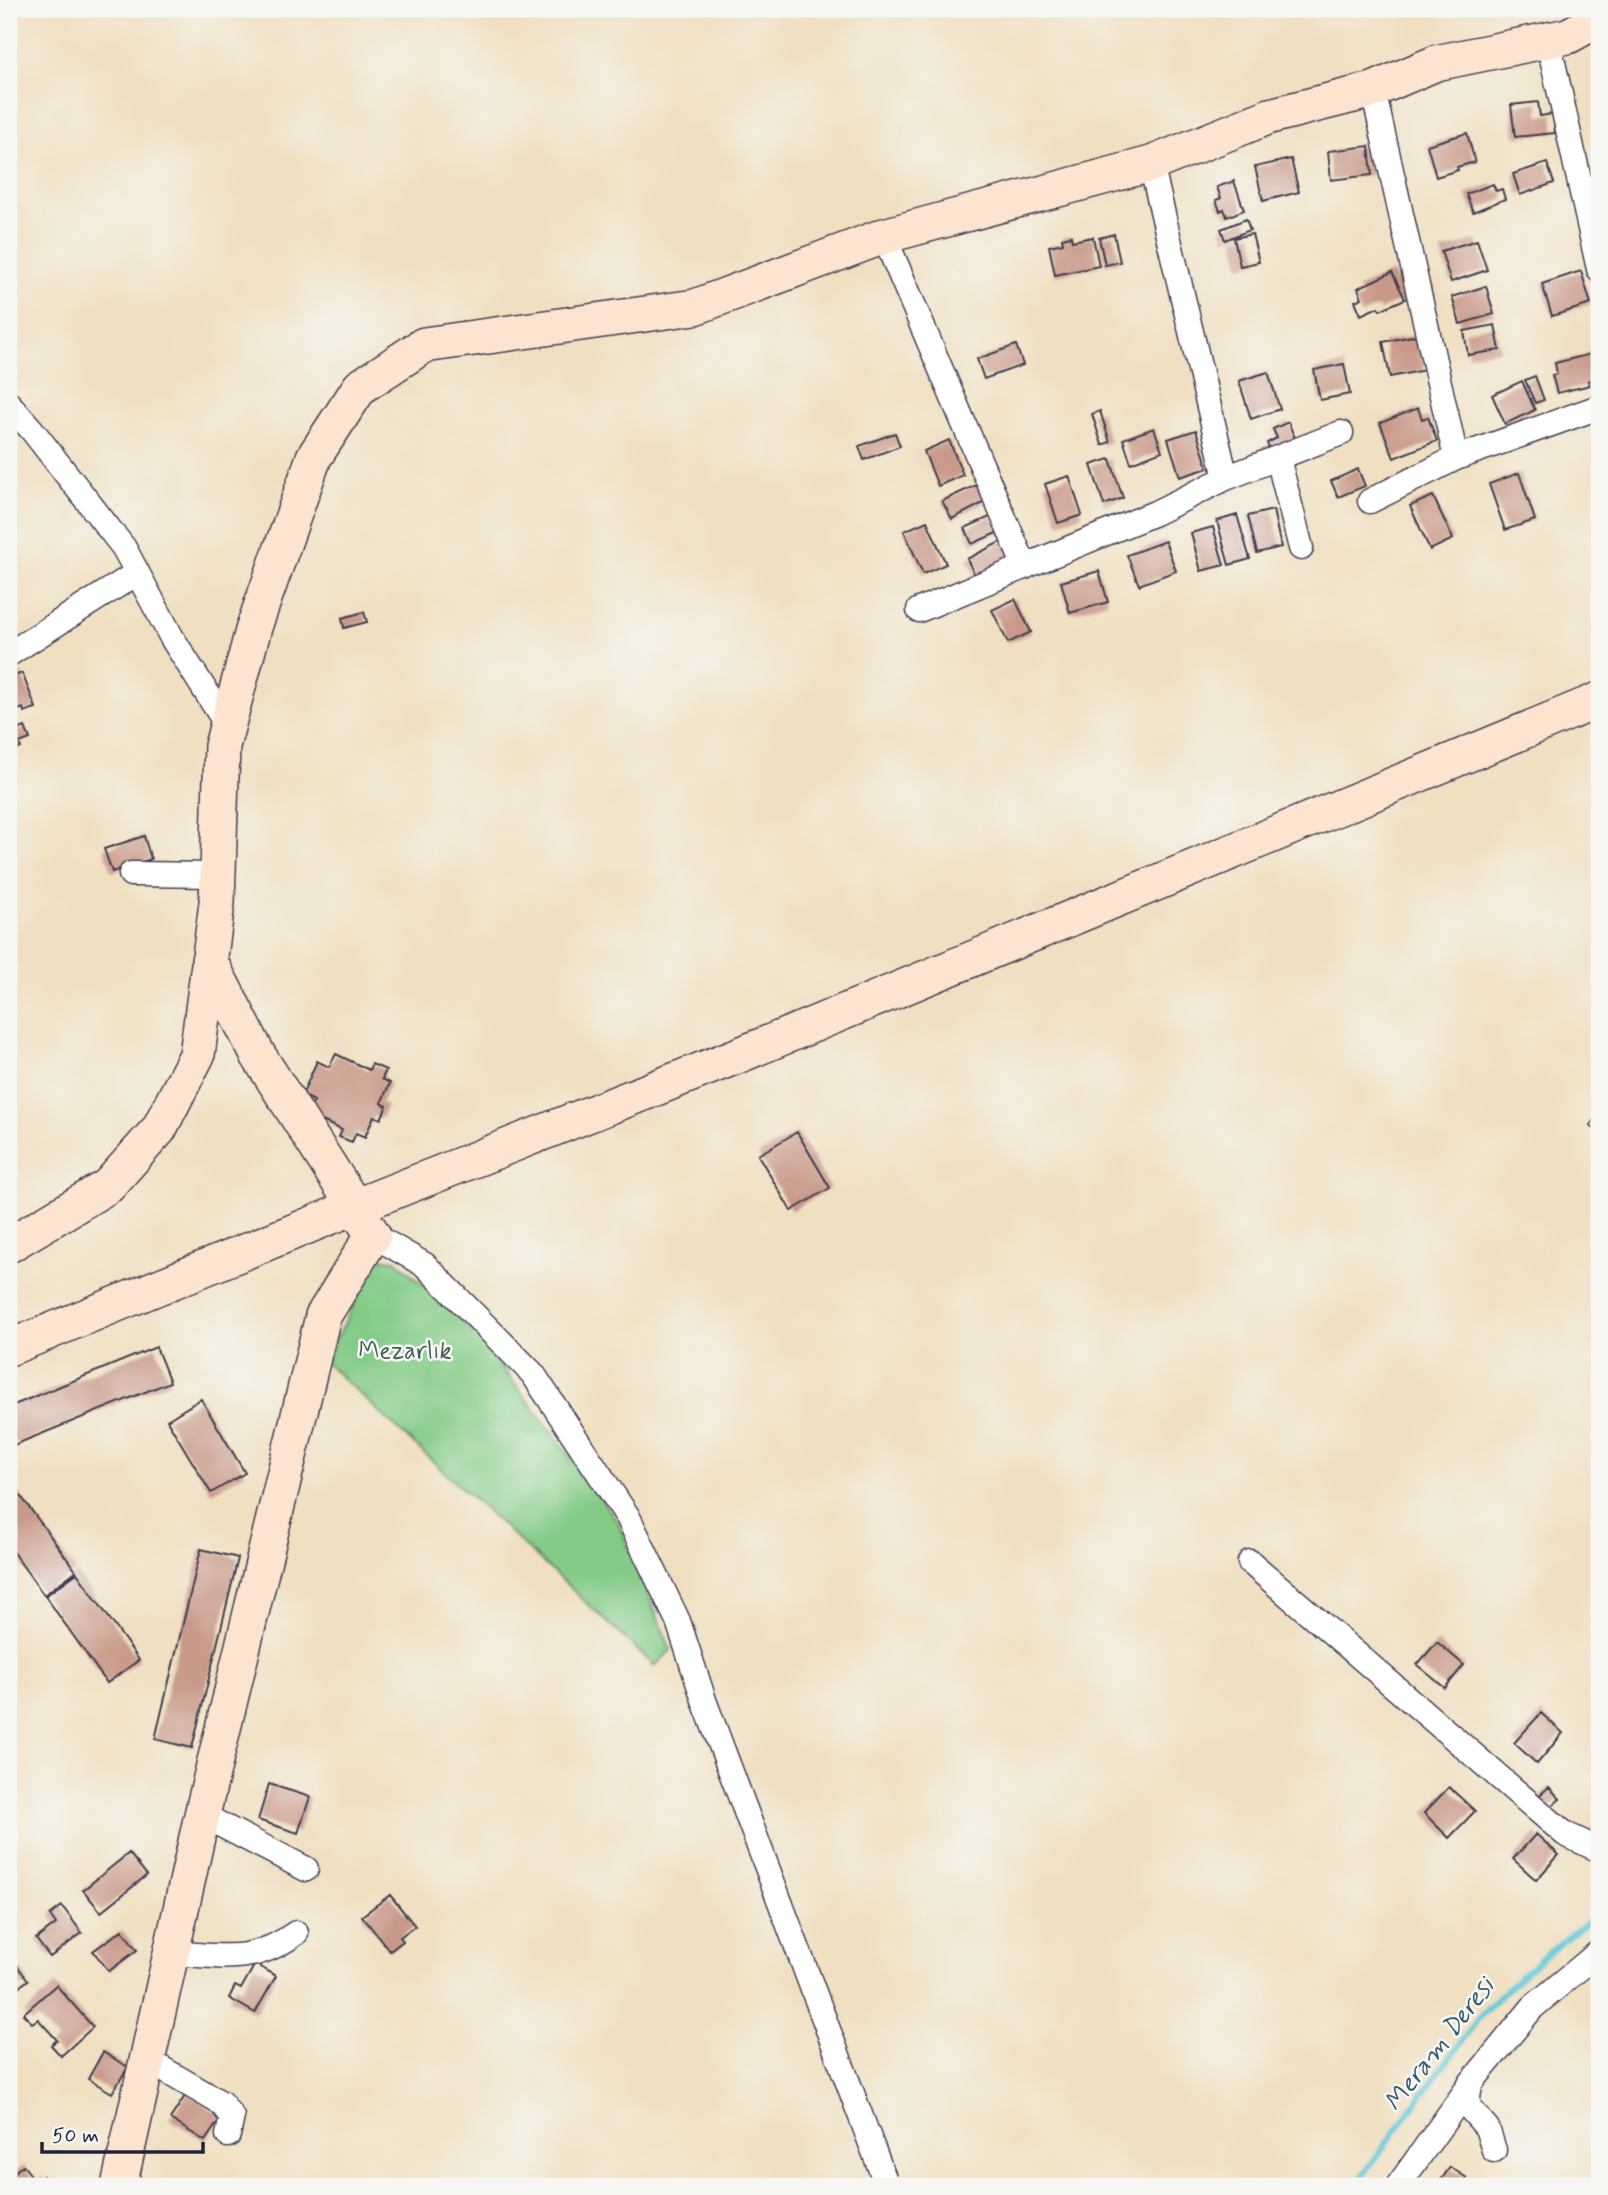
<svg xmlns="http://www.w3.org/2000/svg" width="1608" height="2195" font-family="Mynerve,sans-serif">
<rect width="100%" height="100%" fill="#f6f6f2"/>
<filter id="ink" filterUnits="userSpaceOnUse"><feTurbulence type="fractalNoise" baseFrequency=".0143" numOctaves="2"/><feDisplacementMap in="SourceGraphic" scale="14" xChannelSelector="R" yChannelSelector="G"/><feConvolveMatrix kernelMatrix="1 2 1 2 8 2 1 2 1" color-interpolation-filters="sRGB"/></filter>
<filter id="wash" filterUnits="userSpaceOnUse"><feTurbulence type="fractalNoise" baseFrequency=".00686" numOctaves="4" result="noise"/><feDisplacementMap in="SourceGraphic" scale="28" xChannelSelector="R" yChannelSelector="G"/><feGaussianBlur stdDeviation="1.57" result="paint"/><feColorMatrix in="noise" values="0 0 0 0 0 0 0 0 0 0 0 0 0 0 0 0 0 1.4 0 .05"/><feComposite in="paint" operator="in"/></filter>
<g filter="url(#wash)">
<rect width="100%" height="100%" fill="#f0dfc0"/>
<path fill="#83cb87" stroke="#527661" stroke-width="2" d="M377,1258L396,1260L476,1334L558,1440L618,1522L671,1650L655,1666L325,1362Z"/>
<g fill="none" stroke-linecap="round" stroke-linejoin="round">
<path stroke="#5cc6d6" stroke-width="6" d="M1355,2186L1478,2019C1516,1975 1555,1948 1599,1913"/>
</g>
<g id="blocks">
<path fill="#c99989" d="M1538,102L1540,116L1553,114L1555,133L1515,137L1511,105Z
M1467,133L1475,162L1457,167L1458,170L1436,177L1427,145Z
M1369,146L1372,175L1331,180L1328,151Z
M1291,159L1299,192L1263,201L1255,167Z
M1547,163L1554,183L1520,195L1513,174Z
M1234,181L1244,210L1227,217L1224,209L1220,211L1216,200L1221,198L1217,187Z
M1493,184L1496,191L1502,189L1505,199L1473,212L1466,194Z
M1246,219L1250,230L1225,240L1221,229Z
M1114,234L1120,262L1105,265L1099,238Z
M1252,234L1259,262L1240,266L1234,238Z
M1071,236L1072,241L1093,237L1099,266L1055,275L1049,246L1063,243L1062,238Z
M1477,240L1487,270L1451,282L1441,251Z
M1581,271L1591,304L1552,316L1542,284Z
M1392,272L1405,299L1380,310L1378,307L1361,315L1355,301L1362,298L1358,288Z
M1486,286L1494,314L1460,324L1452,297Z
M1495,325L1500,350L1468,355L1464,331Z
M1417,335L1425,370L1390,377L1383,342Z
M1016,345L1023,365L984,379L977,359Z
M1595,353L1599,378L1588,381L1590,385L1557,393L1552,375L1557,374L1555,363Z
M1344,364L1350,394L1320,400L1314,370Z
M1268,372L1280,409L1251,419L1239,381Z
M1535,376L1544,400L1535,403L1525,380Z
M1522,381L1535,410L1505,424L1492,395Z
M1418,408L1422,419L1428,417L1437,441L1394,458L1380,423Z
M1100,411L1110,442L1102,445L1092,414Z
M1288,422L1295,438L1270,450L1267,443L1277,438L1273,429Z
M1154,428L1162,451L1131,463L1123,439Z
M1196,430L1208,468L1180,477L1168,439Z
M895,433L900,446L864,460L859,446Z
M949,440L963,475L938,486L924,451Z
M1110,459L1123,498L1104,505L1091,465Z
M1358,469L1365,486L1338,497L1331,481Z
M1519,473L1535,520L1505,530L1489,484Z
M1069,476L1082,515L1058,523L1045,484Z
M985,481L993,498L952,519L942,501Z
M1433,496L1453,539L1430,550L1410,506Z
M1273,510L1281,547L1257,553L1248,516Z
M1237,515L1250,559L1229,565L1217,521Z
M992,516L999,532L972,544L965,528Z
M927,521L946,564L923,574L904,531Z
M1213,527L1224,565L1201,571L1191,533Z
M1004,540L1015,561L977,580L967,559Z
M1165,541L1176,571L1139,585L1127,555Z
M1099,571L1108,602L1070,613L1061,582Z
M1015,599L1031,632L1008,643L992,610Z
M364,612L367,622L344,628L342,618Z
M22,673L36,708L24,712L23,708L10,713L17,730L25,727L30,739L19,743L21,748L9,752V678Z
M144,836L151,859L112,872L104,849Z
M336,1054L369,1070L372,1064L386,1070L382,1079L390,1083L381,1103L387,1106L381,1119L374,1116L365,1137L356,1133L352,1142L339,1137L342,1130L307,1114L314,1101L302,1095L317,1061L329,1067Z
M1599,1114V1132L1590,1125Z
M797,1132L830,1188L791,1211L758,1155Z
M156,1347L170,1382L9,1447V1407Z
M201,1399L245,1473L211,1493L167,1420Z
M12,1484L76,1571L44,1595L9,1547V1486Z
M201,1549L238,1558L192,1748L155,1739Z
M77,1573L139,1660L107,1683L45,1596Z
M1437,1642L1464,1665L1445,1688L1417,1665Z
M1541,1713L1563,1733L1537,1764L1514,1743Z
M269,1784L310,1797L298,1833L258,1820Z
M1449,1787L1475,1811L1449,1838L1424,1813Z
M1549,1787L1560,1799L1546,1811L1535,1799Z
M1536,1834L1559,1855L1536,1880L1513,1859Z
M129,1853L147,1875L101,1912L83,1890Z
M390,1895L415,1926L400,1937L403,1941L390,1951L362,1916Z
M62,1906L82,1933L50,1957L36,1939L56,1924L50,1915Z
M122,1930L137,1950L109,1971L93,1951Z
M9,1955L28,1980L9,1995Z
M255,1964L276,1976L255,2013L229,1998L235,1986L241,1989Z
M56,1985L93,2027L61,2056L51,2045L57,2040L38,2019L32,2023L23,2014Z
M103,2052L128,2067L112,2093L88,2079Z
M187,2093L222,2116L205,2141L170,2119Z
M23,2165L36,2182L43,2176L51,2186H9V2177Z
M1450,2167L1467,2178L1462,2186H1437Z"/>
</g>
</g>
<g filter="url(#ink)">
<use href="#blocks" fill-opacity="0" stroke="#413e4f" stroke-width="2"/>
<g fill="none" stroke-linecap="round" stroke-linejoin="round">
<g stroke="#413e4f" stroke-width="27">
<path id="street" d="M1548,40L1599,269
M1373,90L1456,458
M1151,164L1226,478
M884,236L1025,567
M9,404L32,430L124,548L172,638L227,725
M1278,458L1301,548
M1370,501L1456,458L1599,407
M919,610L1155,513L1226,478L1341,433
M9,654L137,573
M131,874L218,875
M373,1235L425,1265L533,1374L628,1517L678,1621L705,1703L887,2186
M1250,1562L1565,1834L1593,1847L1599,1844
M202,1815L306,1869
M171,1953C222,1956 252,1965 296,1933
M147,2060L221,2103L232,2117L228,2135
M1494,2150L1487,2128L1467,2105L1470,2084L1533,2007L1599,1952
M1398,2186L1470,2085"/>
</g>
<g stroke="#413e4f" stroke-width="38">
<path id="secondary" d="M9,1245L108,1186L159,1129L197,1055L217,903L222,746L254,627L314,457L360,387L424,345L695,307L884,236L1151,164L1270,116L1373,90L1436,63L1568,36L1599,19
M9,1348L354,1207L742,1054L1599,700
M119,2186L202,1815L323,1316L373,1235L258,1055L209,960"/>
</g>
<use href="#street" stroke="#fff" stroke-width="24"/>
<use href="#secondary" stroke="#fde4d1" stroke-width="35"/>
</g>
</g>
<g text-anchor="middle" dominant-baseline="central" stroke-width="5" stroke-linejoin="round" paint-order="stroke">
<g font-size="24" fill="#445d56" stroke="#f6f6f2">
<text x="405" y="1351">Mezarlık</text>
</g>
<g font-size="26" font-style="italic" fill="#365b71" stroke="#f6f6f2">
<text transform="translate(1440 2045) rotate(-52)">Meram Deresi</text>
</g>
</g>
<rect width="1608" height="2195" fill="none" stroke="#f6f6f2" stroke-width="35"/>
<path d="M42 2142v10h161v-10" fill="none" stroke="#22223b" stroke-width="3.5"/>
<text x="52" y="2142" font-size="21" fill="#22223b" stroke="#f6f6f2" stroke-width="5" paint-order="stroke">50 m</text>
</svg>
